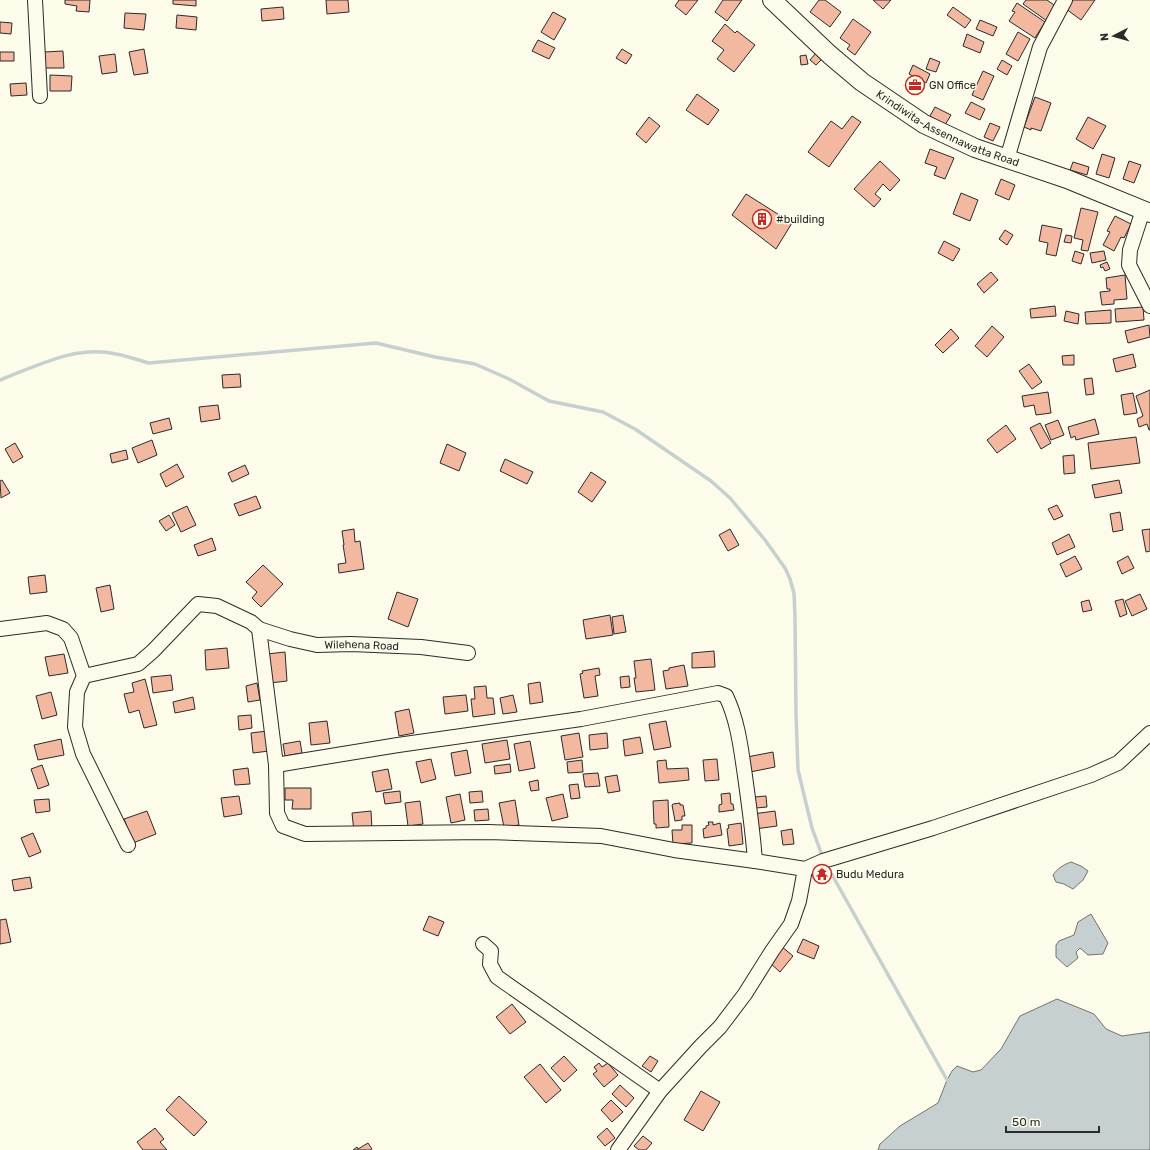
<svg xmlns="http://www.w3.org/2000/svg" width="1150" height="1150" font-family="Rubik,sans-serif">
<rect width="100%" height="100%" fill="#fdfbea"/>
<path fill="#c7d0d0" stroke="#74746e" d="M1071,862L1081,866L1088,871L1083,880L1073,889L1064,884L1056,882L1053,875C1058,868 1063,865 1071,862Z
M1091,914L1108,943L1103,954L1088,955L1080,948L1076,952L1078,958L1067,967L1056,957V945L1059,941L1074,935L1078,922Z
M1057,999L1094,1014L1106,1029L1122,1036L1150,1032V1150H878L880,1144L900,1126L938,1103L947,1080L952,1071L957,1066L973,1072L981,1070L1001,1049L1020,1016Z"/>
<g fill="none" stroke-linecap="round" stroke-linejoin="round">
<path stroke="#c7d0d0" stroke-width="3.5" d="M0,380C37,366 75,345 116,354C127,356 138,360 149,363L376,343L435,357L475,364L509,379L549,401L603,412L635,429L711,481L730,498L765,540L785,568L790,579L794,593L795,618L796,714L798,770L812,828L823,858
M826,864L947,1080"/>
</g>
<path fill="#f2b8a0" stroke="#2b2b2b" d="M65,0H90L89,12L76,11L77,6L65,4Z
M173,0H196V6L173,4Z
M326,0H348L349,12L327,14Z
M679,0H698L686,15L675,6Z
M723,0H742L727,21L715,12Z
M819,0H825L841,12L830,27L810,12Z
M873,0H891L883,9Z
M1026,0H1047L1057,7L1047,21L1023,4Z
M1073,0H1095L1081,20L1066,9Z
M1017,3L1045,22L1035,38L1009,21L1015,12L1012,11Z
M283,7L284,19L262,21L261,9Z
M953,7L971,20L965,28L947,15Z
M553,12L566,19L554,40L541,32Z
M125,13L146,14L144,30L124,28Z
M177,15L197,17L196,30L176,28Z
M853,19L871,32L855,55L847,49L850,45L840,38Z
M980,20L997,27L993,36L976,29Z
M0,22L12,23L11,34L0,33Z
M725,24L735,33L737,31L755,45L734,72L717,59L724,50L712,41Z
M1018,32L1030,39L1018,61L1006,54Z
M967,34L984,42L980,53L963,46Z
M538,40L555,48L549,59L532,51Z
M144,49L148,73L134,75L129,52Z
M622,49L632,55L626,64L616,58Z
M63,51L64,68H44V52Z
M0,52H14V61H0Z
M816,53L822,59L816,65L810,60Z
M115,54L117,72L102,74L99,56Z
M806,55L808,64L801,65L800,56Z
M930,58L940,62L936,72L926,69Z
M1002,60L1012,66L1007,75L997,69Z
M913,65L930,74L926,83L909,74Z
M983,71L994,76L983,100L972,95Z
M50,75L72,76L71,91H50Z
M911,78L924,84L919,93L907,87Z
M26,83L27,95L11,96L10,84Z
M697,94L719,110L708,125L686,110Z
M1035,97L1051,103L1041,131L1031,128V130L1024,127Z
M971,102L985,109L980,120L965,113Z
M935,107L951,115L945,125L930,116Z
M852,116L861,122L829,167L808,152L831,121L842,129Z
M649,117L660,126L646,143L636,134Z
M1088,117L1106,126L1093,149L1076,139Z
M990,123L1000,127L993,141L984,137Z
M930,149L954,158L945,179L934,175L937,167L925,163Z
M1102,154L1115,158L1109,178L1096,174Z
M880,161L900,180L890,191L883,184L875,194L881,199L874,207L854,189Z
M1129,161L1141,165L1134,183L1123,179Z
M1073,162L1089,167L1087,175L1070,170Z
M1001,179L1015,185L1009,200L995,194Z
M961,193L978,200L970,221L953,214Z
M746,194L792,223L776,249L732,215Z
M1081,208L1098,212L1088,251L1081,250L1083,240L1074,238Z
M1115,216L1131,224L1124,238L1121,237L1114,251L1103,245L1110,232L1107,231Z
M1042,225L1062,229L1056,256L1046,254L1048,243L1039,241Z
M1005,230L1013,235L1007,245L999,239Z
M1066,235L1072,236L1071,243L1064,242Z
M944,241L960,249L953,261L938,253Z
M1075,251L1084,254L1081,264L1072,261Z
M1104,251L1106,260L1092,263L1090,253Z
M1107,262L1110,269L1105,271L1103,267L1101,268L1100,265Z
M991,272L998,280L984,293L977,284Z
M1125,275L1127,299L1114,300V304L1102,305L1100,292L1110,291V289H1107L1106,278Z
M1055,306L1056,316L1031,318L1030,309Z
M1143,307L1144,320L1116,322L1115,309Z
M1111,310V323L1086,324L1085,312Z
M1066,311L1079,314L1078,324L1064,321Z
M1149,325L1150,337L1128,343L1125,331Z
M992,326L1004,337L987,357L975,346Z
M951,329L959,338L943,353L935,345Z
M1133,354L1136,367L1116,372L1113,359Z
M1074,355V365H1063L1062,356Z
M1029,364L1042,382L1032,389L1019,371Z
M240,374L241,387L223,388L222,375Z
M1092,378L1094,394L1086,395L1084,379Z
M1150,390V430H1149L1147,424L1139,427L1137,419L1143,416L1136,396Z
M1048,392L1051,413L1036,415L1034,405L1024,407L1022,396Z
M1133,393L1137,413L1124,415L1121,395Z
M218,405L220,419L201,422L199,407Z
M169,418L172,429L153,434L150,423Z
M1095,419L1099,434L1076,440L1075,436L1071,438L1068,427Z
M1058,420L1064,435L1051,440L1045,425Z
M1040,423L1051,443L1041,449L1030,428Z
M1006,425L1016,439L997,453L987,440Z
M1136,437L1140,463L1091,469L1088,443Z
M152,440L157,455L138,463L132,448Z
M15,443L23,457L13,463L5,449Z
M447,444L466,453L459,471L440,463Z
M126,450L128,459L112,463L110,454Z
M1074,455L1075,473L1064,474L1063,456Z
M505,459L533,472L527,484L500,471Z
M177,464L184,477L166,487L160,474Z
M245,465L249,474L232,482L228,473Z
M591,472L606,482L592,502L578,492Z
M2,480L10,493L1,498L0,481Z
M1119,480L1122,493L1095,498L1092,485Z
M256,496L261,508L239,516L234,504Z
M1057,505L1063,516L1054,520L1048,509Z
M187,506L196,525L181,532L172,513Z
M1120,512L1123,530L1113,532L1110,514Z
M169,515L175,525L166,531L159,521Z
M354,529L355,542L360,541L364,569L339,573L338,564L346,563L343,545H344L342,531Z
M730,529L739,545L728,551L719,535Z
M1150,529V551L1146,552L1142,530Z
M1069,534L1075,547L1057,555L1052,543Z
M212,538L216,550L198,556L194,545Z
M1075,556L1082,569L1066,577L1060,564Z
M1128,556L1134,568L1122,574L1117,562Z
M263,565L283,584L261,607L252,598L257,592L246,582Z
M45,575L47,592L30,594L28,577Z
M110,585L114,609L101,612L96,588Z
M397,592L418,599L408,627L388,619Z
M1140,594L1147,609L1132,616L1125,601Z
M1123,599L1127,614L1120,617L1115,601Z
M1089,600L1092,610L1083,612L1081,602Z
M610,615L613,635L586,639L583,620Z
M623,615L626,632L614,634L612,617Z
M227,648L229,668L206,670L205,650Z
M714,651L715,667L692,668V653Z
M285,652L287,681L270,683L267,654Z
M64,654L68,673L49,676L45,657Z
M651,659L655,690L636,692L634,678H636L634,661Z
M684,665L688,686L666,689L663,671L669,670V668Z
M599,668L600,675L595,676L598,696L584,698L580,674L583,673L582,671Z
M171,675L173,690L153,693L151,677Z
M629,676L630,687L621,688L620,677Z
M145,679L157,725L144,728L139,710L129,713L124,694L134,692L132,683Z
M540,682L543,702L530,704L528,684Z
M257,683L260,700L248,702L246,686Z
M486,686L487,698H493L495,714L473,717L471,699H475L474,687Z
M51,692L57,715L42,719L36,696Z
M466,695L468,711L445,714L443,697Z
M513,695L517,712L503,714L500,698Z
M193,697L195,709L175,713L173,702Z
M409,709L414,733L399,736L395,712Z
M251,715L252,728L239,730L238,716Z
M327,721L330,743L311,745L309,723Z
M666,721L671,747L654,750L649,724Z
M267,731L269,751L253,753L251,733Z
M579,733L583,757L565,760L561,736Z
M607,733L608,748L590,750L589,735Z
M640,737L643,753L625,756L623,740Z
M61,739L64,755L38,760L34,745Z
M507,740L510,759L485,763L482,744Z
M300,741L302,753L285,756L283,744Z
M530,741L535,768L519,771L514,744Z
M467,750L471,773L455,776L451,753Z
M773,752L775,767L750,772L747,757Z
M431,759L436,779L421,783L416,762Z
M717,759L719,780L705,781L703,760Z
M582,760L583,772L568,773L567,762Z
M666,760L667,769L688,768L689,780L659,783L657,761Z
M510,764L511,772L495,774L494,766Z
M42,765L49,785L38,789L31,769Z
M248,768L250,784L235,785L233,770Z
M388,769L392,789L376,792L372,772Z
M598,773L600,786L585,787L583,774Z
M617,775L620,791L608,793L605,777Z
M538,780L539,790L531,791L529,782Z
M578,784L580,798L571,799L569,785Z
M285,788H311V809H292L293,800H285Z
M400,791L401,802L385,804L383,793Z
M482,791L483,802L470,803L469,792Z
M730,793L731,804H733L734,810L719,812V805L722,804L721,794Z
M460,794L465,820L451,823L446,797Z
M563,794L568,817L552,821L546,798Z
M239,796L242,814L224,817L221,798Z
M766,796L767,807L756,808L755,797Z
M49,799L50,811L36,813L34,800Z
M515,800L519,825L504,827L499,803Z
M668,800L669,827L656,828V824H654L653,801Z
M420,801L423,824L408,826L405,803Z
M680,803V805H683L685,816H682V820L675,821L672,805L673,804Z
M488,809L489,820L475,821L474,810Z
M147,811L156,834L133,843L124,819Z
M371,811L372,830L354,832L352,813Z
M775,811L777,826L755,829L753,814Z
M708,822H713V825L720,823L722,835L704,838L703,829L706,828V826L709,825Z
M741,823L743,844L729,846L727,829L729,828L728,825Z
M682,825H692V843L673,844L672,830H682Z
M792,829L794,844L783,845L781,831Z
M33,833L41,852L29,857L21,838Z
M30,877L32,888L14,891L12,880Z
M429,916L444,922L438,936L423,930Z
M6,919L11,942L0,944V920Z
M803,939L819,946L814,959L797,952Z
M781,946L793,956L780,972L769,962Z
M512,1004L526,1022L510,1034L496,1017Z
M564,1056L577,1070L564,1082L551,1068Z
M650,1056L658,1061L651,1072L642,1066Z
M599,1063L602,1067L608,1063L618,1075L604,1087L593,1074L597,1071L594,1067Z
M540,1064L561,1090L546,1103L524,1077Z
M620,1085L634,1098L626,1107L612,1094Z
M701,1091L720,1102L703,1131L684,1120Z
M179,1096L207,1122L194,1136L166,1110Z
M611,1100L623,1112L612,1122L601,1110Z
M155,1128L164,1139L160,1142L167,1150H143L137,1142Z
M607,1128L615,1138L605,1146L597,1137Z
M643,1136L652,1143L646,1150H639L634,1146Z
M368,1143L372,1149L370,1150H353L357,1147L358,1149Z"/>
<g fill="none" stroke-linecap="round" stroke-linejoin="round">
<g stroke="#2b2b2b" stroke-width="16">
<g id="minor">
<path d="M35,0L40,96"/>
<path d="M1007,159L1040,47L1065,0"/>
<path d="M1143,210L1130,250L1129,265L1150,306"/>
<path d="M0,629L47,623L63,629L71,638L84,676L77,692L75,727L83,754L128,845"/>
<path id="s1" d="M259,629L290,639L317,645L351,644L421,647L468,653"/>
<path d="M84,676L138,664L153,651L198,604L217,606L251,622L259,629L276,765L277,813L283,826L305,834L488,832L601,836L674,850L755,861"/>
<path d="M276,765L398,745L581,719L718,693L726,696C738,721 741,749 745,776C749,805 753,833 755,861L805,869L823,861L933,828L1091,775L1118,763L1150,733"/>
<path d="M483,944L491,951L490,964L497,977L660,1091"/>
<path d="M618,1150L660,1091L701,1046L720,1027L745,994L772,951L791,924L799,901L805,869"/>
</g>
</g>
<g stroke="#2b2b2b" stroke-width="20">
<g id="major">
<path id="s2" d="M772,0L830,55L862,82L924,124L975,148L1067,179L1150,213"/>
</g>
</g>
<use href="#minor" stroke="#fdfbea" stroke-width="14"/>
<use href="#major" stroke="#fdfbea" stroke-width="18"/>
</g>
<defs>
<g id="office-ring" transform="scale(1)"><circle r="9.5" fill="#fdfbea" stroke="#c62828" stroke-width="1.5"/><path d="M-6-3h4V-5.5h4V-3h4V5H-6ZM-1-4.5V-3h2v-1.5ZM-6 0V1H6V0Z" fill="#c62828"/></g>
<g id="building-ring" transform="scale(1)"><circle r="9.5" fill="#fdfbea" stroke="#c62828" stroke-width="1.5"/><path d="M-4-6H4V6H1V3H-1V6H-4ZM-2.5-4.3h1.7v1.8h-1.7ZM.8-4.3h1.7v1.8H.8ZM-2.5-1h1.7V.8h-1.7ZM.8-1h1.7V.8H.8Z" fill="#c62828"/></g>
<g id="temple-ring" transform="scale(1)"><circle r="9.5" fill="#fdfbea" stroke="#c62828" stroke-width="1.5"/><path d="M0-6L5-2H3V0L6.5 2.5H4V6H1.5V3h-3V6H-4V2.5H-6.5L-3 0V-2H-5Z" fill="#c62828"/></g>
</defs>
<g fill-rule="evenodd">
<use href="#office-ring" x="915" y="85"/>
<use href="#building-ring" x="762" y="219"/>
<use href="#temple-ring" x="822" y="874"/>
</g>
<g text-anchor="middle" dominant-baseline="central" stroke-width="3" stroke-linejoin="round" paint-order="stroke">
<g font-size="11" fill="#2b2b2b" stroke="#fdfbea" text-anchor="start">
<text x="929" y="85">GN Office</text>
<text x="776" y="219">#building</text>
<text x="836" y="874">Budu Medura</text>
</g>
<g font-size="11" fill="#2b2b2b" stroke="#fdfbea">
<text stroke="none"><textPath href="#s2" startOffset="220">Krindiwita-Assennawatta Road</textPath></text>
<text stroke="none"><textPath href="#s1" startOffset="105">Wilehena Road</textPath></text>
</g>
</g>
<g transform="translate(1114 36) rotate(264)" stroke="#fdfbea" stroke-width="3" paint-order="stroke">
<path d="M0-3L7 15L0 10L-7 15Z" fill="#2b2b2b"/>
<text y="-6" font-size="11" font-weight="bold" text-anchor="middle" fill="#2b2b2b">N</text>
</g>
<path d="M1006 1126v6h93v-6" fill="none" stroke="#2b2b2b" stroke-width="2"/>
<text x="1012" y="1126" font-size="12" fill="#2b2b2b" stroke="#fdfbea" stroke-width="3" paint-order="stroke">50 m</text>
</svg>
